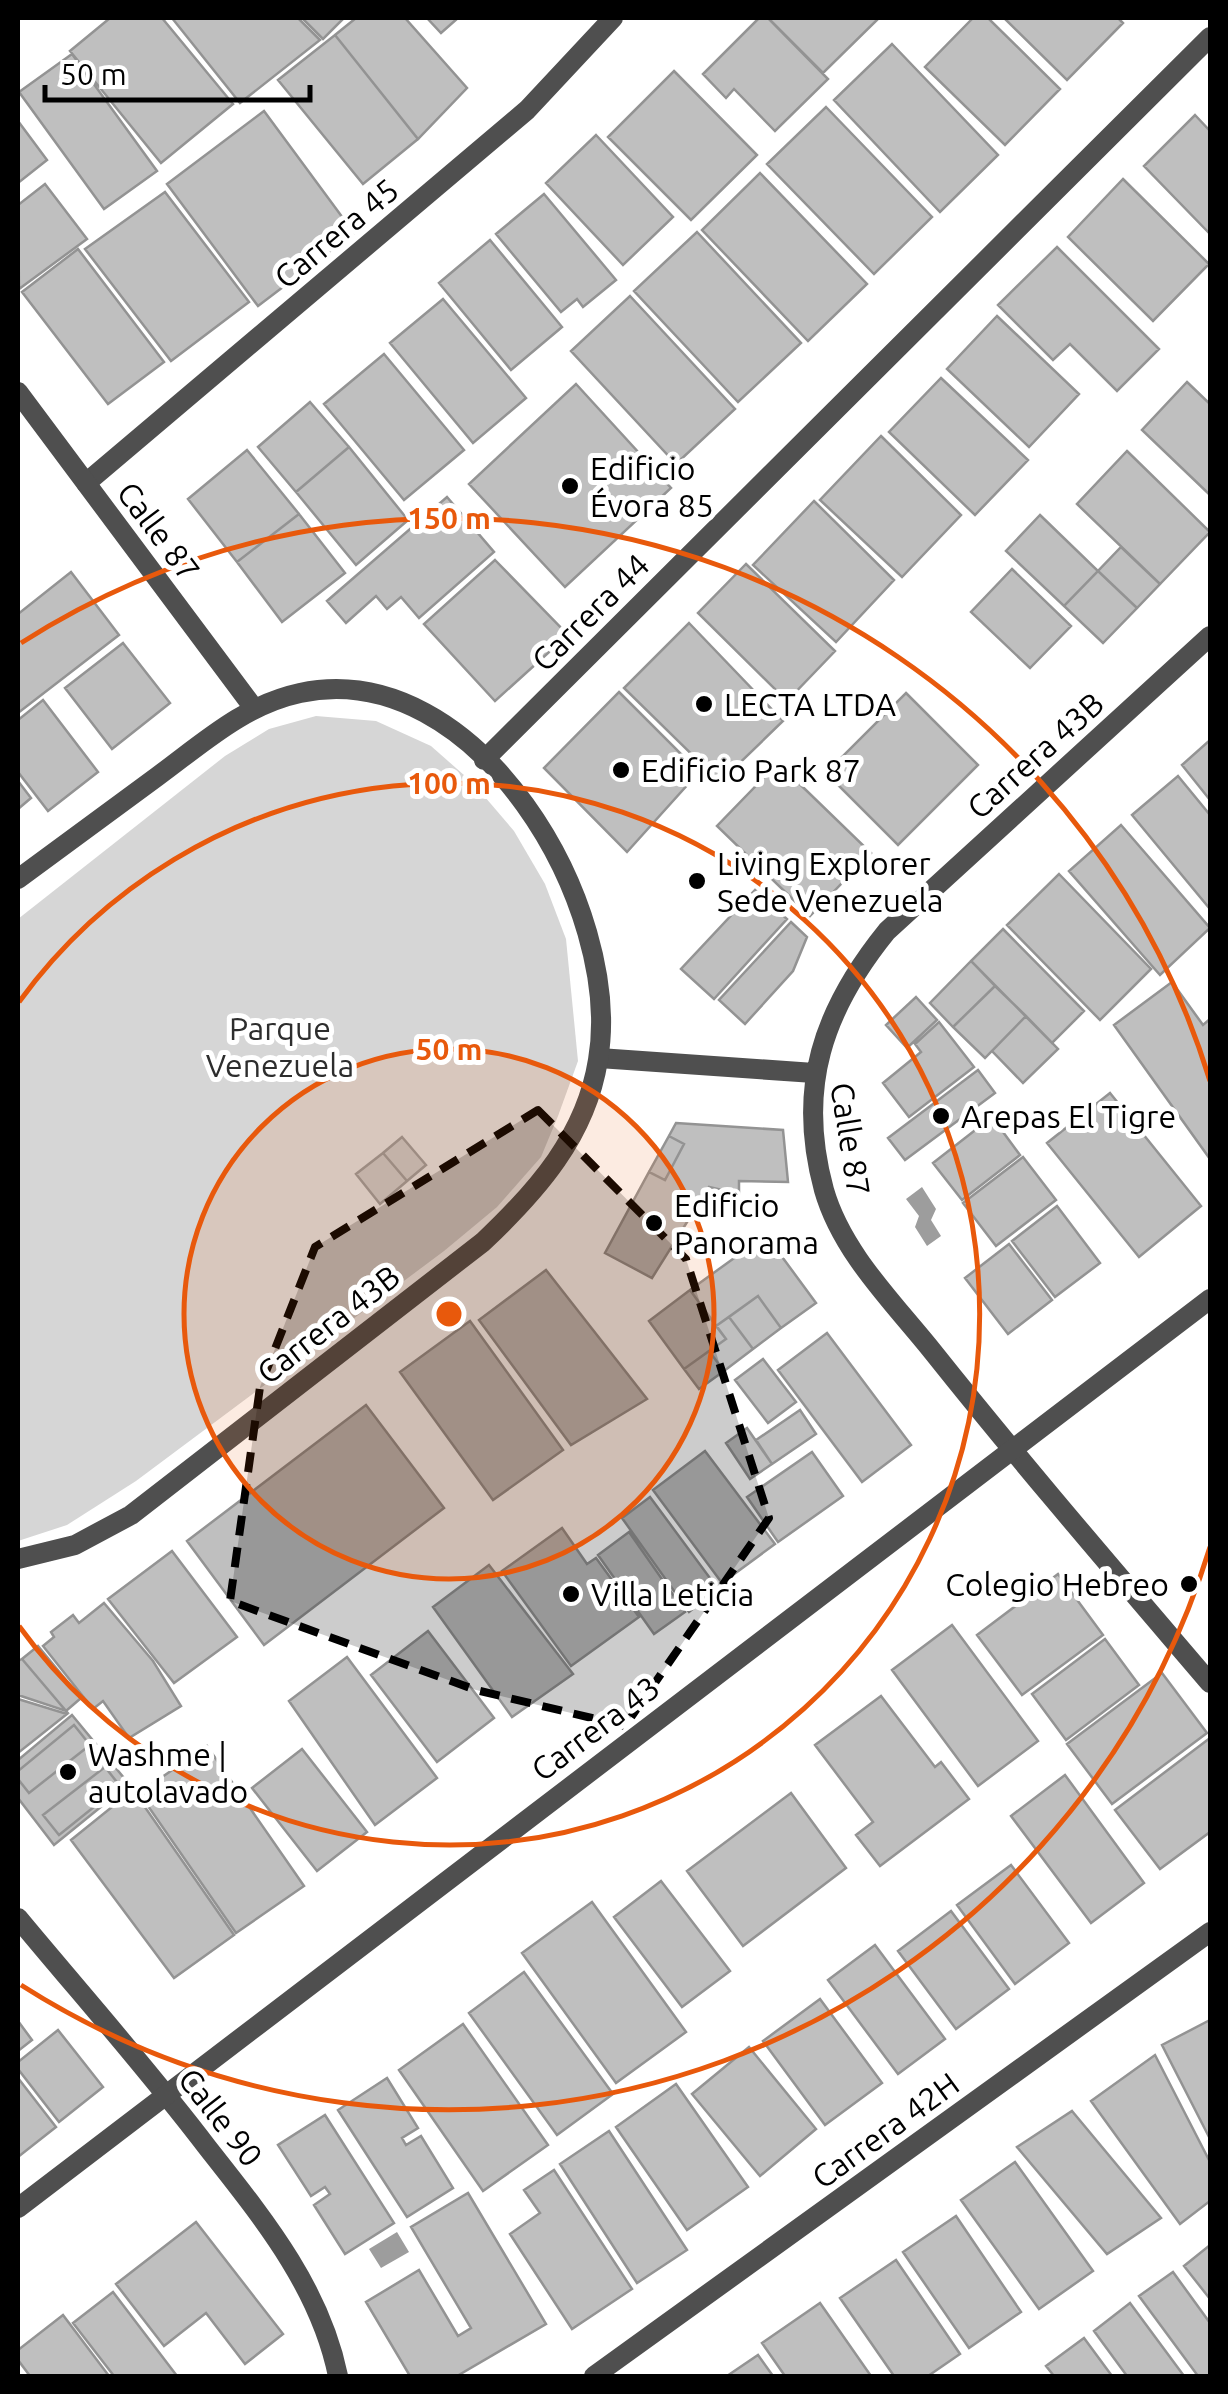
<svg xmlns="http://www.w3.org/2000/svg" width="1228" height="2394" font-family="Ubuntu,sans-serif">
<rect width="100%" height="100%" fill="#fff"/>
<path fill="#d6d6d6" d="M316,716L376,721L431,746L473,783L514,831L545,884L566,939L578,1061L558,1116L541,1157L497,1207L444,1251L136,1481L67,1525L18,1541V919L225,756L269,729Z"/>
<path fill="#9d9d9d" d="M922,1187L936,1209L931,1220L941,1236L927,1246L915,1227L919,1216L906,1199Z
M397,2232L409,2252L381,2268L369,2249Z"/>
<path fill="#bfbfbf" stroke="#939393" stroke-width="2.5" d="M110,18H162L233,104L161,163L70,51Z
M172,18H298L320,40L240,103Z
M302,18H344L323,39Z
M356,18H405L467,88L418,139L335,35Z
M427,18H458L441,33Z
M759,18H768L828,79L775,131L734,89L726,98L703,74Z
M768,18H879L823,73Z
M973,18H988L1060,89L1005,145L925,67Z
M1004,18H1118L1123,23L1067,80Z
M335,35L418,139L363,184L278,80Z
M892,44L998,155L940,212L834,100Z
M72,54L157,171L104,209L19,92Z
M674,71L757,155L691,220L608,137Z
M826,107L932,217L874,274L767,164Z
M264,111L354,233L258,306L167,184Z
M1195,115L1210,131V234L1144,166Z
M18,121L47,160L18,183Z
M596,135L673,217L623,265L546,183Z
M760,173L867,284L808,341L702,230Z
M1123,179L1209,264L1153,321L1068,237Z
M45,184L87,239L19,289L18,205Z
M165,192L249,302L171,361L85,249Z
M544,194L616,280L583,307L577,299L561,312L496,234Z
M697,232L801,343L738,402L634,291Z
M490,240L562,327L511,370L439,283Z
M1057,247L1159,349L1117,391L1070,344L1053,360L998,305Z
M78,249L164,362L108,404L22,292Z
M630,296L735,409L676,464L571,351Z
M443,299L526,398L473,443L390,343Z
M997,316L1079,394L1029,447L947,369Z
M384,354L464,450L404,500L324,404Z
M941,378L1028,460L975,515L889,432Z
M1187,382L1210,404V495L1142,430Z
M576,384L671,488L565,587L469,484Z
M310,402L349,447L296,492L258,447Z
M881,436L961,515L902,577L820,500Z
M349,447L408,520L356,565L296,492Z
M247,450L299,514L237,562L188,499Z
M1127,451L1210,532L1160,584L1077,504Z
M447,497L494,552L419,618L401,597L387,609L376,596L346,623L327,601Z
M814,501L894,580L836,642L753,565Z
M299,514L345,573L282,622L237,562Z
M1040,515L1098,571L1064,606L1006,551Z
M1121,547L1160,584L1137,608L1098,571Z
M495,560L568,635L495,701L424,624Z
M746,564L835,651L787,701L698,613Z
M1012,569L1071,626L1030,668L971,612Z
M1098,571L1137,608L1103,643L1064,606Z
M71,572L119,635L18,713V614Z
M689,623L783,721L720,782L624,688Z
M123,643L170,703L112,749L65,688Z
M619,692L699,772L627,852L544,768Z
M906,693L978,765L898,845L826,773Z
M43,700L98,772L48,811L18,772V720Z
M1210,740V800L1182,765Z
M778,763L871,853L810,916L717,826Z
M1178,776L1210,815V909L1132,815Z
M18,781L31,798L18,809Z
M1121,825L1210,928L1160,975L1069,871Z
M1059,874L1151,969L1100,1020L1007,925Z
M755,890L787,919L714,999L681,969Z
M791,922L807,937L793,971L745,1024L719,1000Z
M1003,929L1084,1011L1052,1043L971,961Z
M971,961L995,986L953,1027L930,1003Z
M1172,982L1203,1025L1210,1019V1159L1114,1025Z
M995,986L1026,1016L985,1058L953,1027Z
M916,997L937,1020L907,1048L886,1025Z
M1026,1016L1058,1049L1023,1083L992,1051Z
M939,1022L974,1067L909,1117L883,1083L921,1052L915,1044Z
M978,1070L995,1093L905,1160L888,1138Z
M1110,1093L1201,1206L1139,1257L1047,1143Z
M992,1117L1020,1155L962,1200L933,1163Z
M676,1123L783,1130L788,1182L739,1181V1194L709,1187L652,1278L605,1253L649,1172L665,1180L684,1144L669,1136Z
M669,1136L684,1144L665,1180L649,1172Z
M402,1137L426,1165L407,1181L383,1153Z
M383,1153L407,1181L380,1204L356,1174Z
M1023,1157L1056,1200L996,1246L963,1203Z
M1057,1206L1100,1263L1055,1297L1012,1241Z
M766,1235L816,1303L781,1328L758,1296L716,1326L690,1290Z
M1009,1244L1052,1300L1008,1334L965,1278Z
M546,1270L647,1399L571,1445L479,1320Z
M690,1290L726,1339L684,1369L649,1321Z
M758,1296L781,1328L753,1349L729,1317Z
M729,1317L753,1349L724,1371L709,1351L726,1339L716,1326Z
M470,1321L563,1450L493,1500L400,1372Z
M827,1333L911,1445L862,1482L778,1370Z
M709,1351L724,1371L699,1389L684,1369Z
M763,1359L796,1402L768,1423L735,1380Z
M366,1405L444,1508L264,1645L187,1541Z
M800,1410L816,1434L772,1464L756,1440Z
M747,1428L772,1464L750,1479L726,1443Z
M705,1451L775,1544L722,1583L653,1490Z
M812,1452L843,1496L778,1542L747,1497Z
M650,1497L718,1589L689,1612L622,1518Z
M562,1528L587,1564L596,1558L639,1617L571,1666L502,1571Z
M629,1532L685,1612L654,1634L598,1555Z
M172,1551L237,1637L174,1683L108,1599Z
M489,1565L573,1674L512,1717L433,1607Z
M1058,1574L1103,1635L1022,1695L977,1635Z
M104,1603L153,1661L181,1706L129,1738L103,1701L93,1709L43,1646L54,1637L51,1632L73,1615L79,1623Z
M952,1625L1038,1741L978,1786L892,1670Z
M428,1631L494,1718L437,1762L371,1675Z
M1105,1639L1139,1685L1066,1740L1032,1694Z
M38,1646L81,1698L66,1711L22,1659Z
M347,1657L437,1778L375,1825L289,1701Z
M22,1659L66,1711L18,1695V1661Z
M1162,1673L1207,1733L1112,1804L1067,1744Z
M881,1696L935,1767L941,1762L969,1799L880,1866L856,1835L873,1822L815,1745Z
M18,1699L67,1714L18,1753Z
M72,1715L129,1784L54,1845L18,1798V1760Z
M74,1725L90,1745L29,1793L18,1779V1771Z
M1210,1738V1832L1160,1869L1115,1810Z
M207,1746L304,1886L236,1933L139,1793Z
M302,1749L367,1832L317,1871L252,1788Z
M105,1767L120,1786L59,1835L43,1815Z
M1065,1775L1144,1883L1091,1923L1011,1816Z
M133,1790L234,1935L174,1978L71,1840Z
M791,1793L846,1868L743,1946L687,1871Z
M1011,1865L1069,1943L1015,1984L957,1905Z
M661,1881L730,1971L682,2007L614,1917Z
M592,1902L686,2032L616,2083L522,1953Z
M951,1911L1009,1989L956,2029L898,1951Z
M875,1945L945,2039L898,2074L828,1980Z
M524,1972L613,2094L557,2135L469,2013Z
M820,1999L882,2083L825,2125L763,2041Z
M1210,2020V2136L1209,2137L1162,2045Z
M18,2021L32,2040L18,2051Z
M463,2024L548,2145L483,2191L399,2070Z
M58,2030L103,2087L59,2122L18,2069V2062Z
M749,2047L816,2129L760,2176L692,2094Z
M1155,2055L1210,2162V2201L1180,2224L1091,2101Z
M18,2078L56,2127L18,2157Z
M387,2078L418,2128L402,2138L406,2145L421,2136L453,2188L407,2217L338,2110Z
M676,2084L748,2187L687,2230L616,2127Z
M1072,2111L1161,2218L1107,2254L1017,2147Z
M325,2115L394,2223L345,2254L314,2205L330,2194L325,2187L311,2196L278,2145Z
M609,2131L687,2250L637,2283L560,2164Z
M1015,2162L1093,2271L1039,2309L961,2200Z
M554,2170L632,2289L572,2329L510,2234L540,2213L524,2190Z
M468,2193L546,2324L457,2376H410L366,2302L419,2270L458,2336L471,2328L411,2227Z
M956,2216L1021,2312L969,2348L903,2252Z
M196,2222L283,2334L245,2364L206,2313L164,2346L116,2284Z
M1210,2245V2299L1184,2266Z
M896,2260L960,2354L928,2376H894L840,2298Z
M1173,2272L1210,2323V2376H1198L1139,2296Z
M113,2292L177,2376H114L73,2323Z
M820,2303L871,2376H785L762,2343Z
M1130,2303L1184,2376H1127L1094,2331Z
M63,2315L109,2376H30L18,2360V2350Z
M1084,2338L1112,2376H1054L1046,2366Z
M758,2355L773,2376H727Z"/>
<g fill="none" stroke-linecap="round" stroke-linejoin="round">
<path stroke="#4f4f4f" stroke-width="20" d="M86,483L527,110L613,18
M1210,636L887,931C823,1010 796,1088 824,1190C842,1253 894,1303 933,1352C1023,1465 1117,1574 1210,1683
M599,1058L814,1073
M18,1918C81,1994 147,2068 207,2147C262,2217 320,2287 338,2376
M594,2376L1210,1932"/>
<path stroke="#4f4f4f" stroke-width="20" d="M18,392L253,707
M484,760L1210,37
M18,879C64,845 111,811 158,776C203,743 244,705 300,693C477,655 624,907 598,1060C586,1136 537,1191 483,1242L131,1515L75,1545L18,1559
M18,2208L1210,1299"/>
</g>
<path fill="#000" fill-opacity="0.2" stroke="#000" stroke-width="8" stroke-dasharray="20 12" stroke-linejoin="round" d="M538,1110L686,1259L769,1518L625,1726L476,1690L230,1601L260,1387L315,1247Z"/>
<circle cx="449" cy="1314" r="265" fill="#e8590c" fill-opacity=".12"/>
<g fill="none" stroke="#e8590c" stroke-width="5">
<circle cx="449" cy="1314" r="265"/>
<path d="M19 1002A531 531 0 1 1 19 1626"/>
<path d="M1210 1547A796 796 0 0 1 21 1985M21 643A796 796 0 0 1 1210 1081"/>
</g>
<g fill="#000" stroke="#fff" stroke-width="4">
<circle cx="570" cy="486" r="10"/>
<circle cx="704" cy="704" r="10"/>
<circle cx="621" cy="770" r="10"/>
<circle cx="697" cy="881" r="10"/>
<circle cx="941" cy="1116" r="10"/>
<circle cx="654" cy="1223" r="10"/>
<circle cx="1189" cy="1584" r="10"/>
<circle cx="571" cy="1594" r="10"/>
<circle cx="68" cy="1772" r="10"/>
</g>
<g text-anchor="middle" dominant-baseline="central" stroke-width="10" stroke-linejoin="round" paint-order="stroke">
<g font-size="32" fill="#000" stroke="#fff">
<text transform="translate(336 233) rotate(-40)">Carrera 45</text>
<text transform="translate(159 531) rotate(53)">Calle 87</text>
<text transform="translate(590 612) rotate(-45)">Carrera 44</text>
<text transform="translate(1035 755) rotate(-42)">Carrera 43B</text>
<text transform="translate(851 1139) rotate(81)">Calle 87</text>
<text transform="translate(328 1324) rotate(-38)">Carrera 43B</text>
<text transform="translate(595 1728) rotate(-37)">Carrera 43</text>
<text transform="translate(221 2117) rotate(52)">Calle 90</text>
<text transform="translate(885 2130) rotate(-36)">Carrera 42H</text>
</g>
<g font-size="32" fill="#000" stroke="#fff" text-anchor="start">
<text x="590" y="468">Edificio<tspan x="590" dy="37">Évora 85</tspan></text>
<text x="724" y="704">LECTA LTDA</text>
<text x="641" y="770">Edificio Park 87</text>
<text x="717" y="863">Living Explorer<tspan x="717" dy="37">Sede Venezuela</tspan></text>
<text x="961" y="1116">Arepas El Tigre</text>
<text x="674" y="1205">Edificio<tspan x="674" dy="37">Panorama</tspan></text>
<text x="1169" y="1584" text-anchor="end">Colegio Hebreo</text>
<text x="591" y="1594">Villa Leticia</text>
<text x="88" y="1754">Washme |<tspan x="88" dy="37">autolavado</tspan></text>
</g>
<g font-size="32" fill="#2d2d2d" stroke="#fff">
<text x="280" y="1028">Parque<tspan x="280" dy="37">Venezuela</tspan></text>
</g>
</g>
<circle cx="449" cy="1314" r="15" fill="#e8590c" stroke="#fff" stroke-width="5"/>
<g font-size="30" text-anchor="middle" font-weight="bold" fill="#e8590c" stroke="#fff" stroke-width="10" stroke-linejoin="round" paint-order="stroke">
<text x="449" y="529">150 m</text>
<text x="449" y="794">100 m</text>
<text x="449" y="1060">50 m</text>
</g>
<rect width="1228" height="2394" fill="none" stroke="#000000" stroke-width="40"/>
<path d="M45 85v15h265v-15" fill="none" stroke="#000000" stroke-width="5"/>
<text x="60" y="85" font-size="30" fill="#000000" stroke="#ffffff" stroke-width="8" paint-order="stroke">50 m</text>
</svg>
